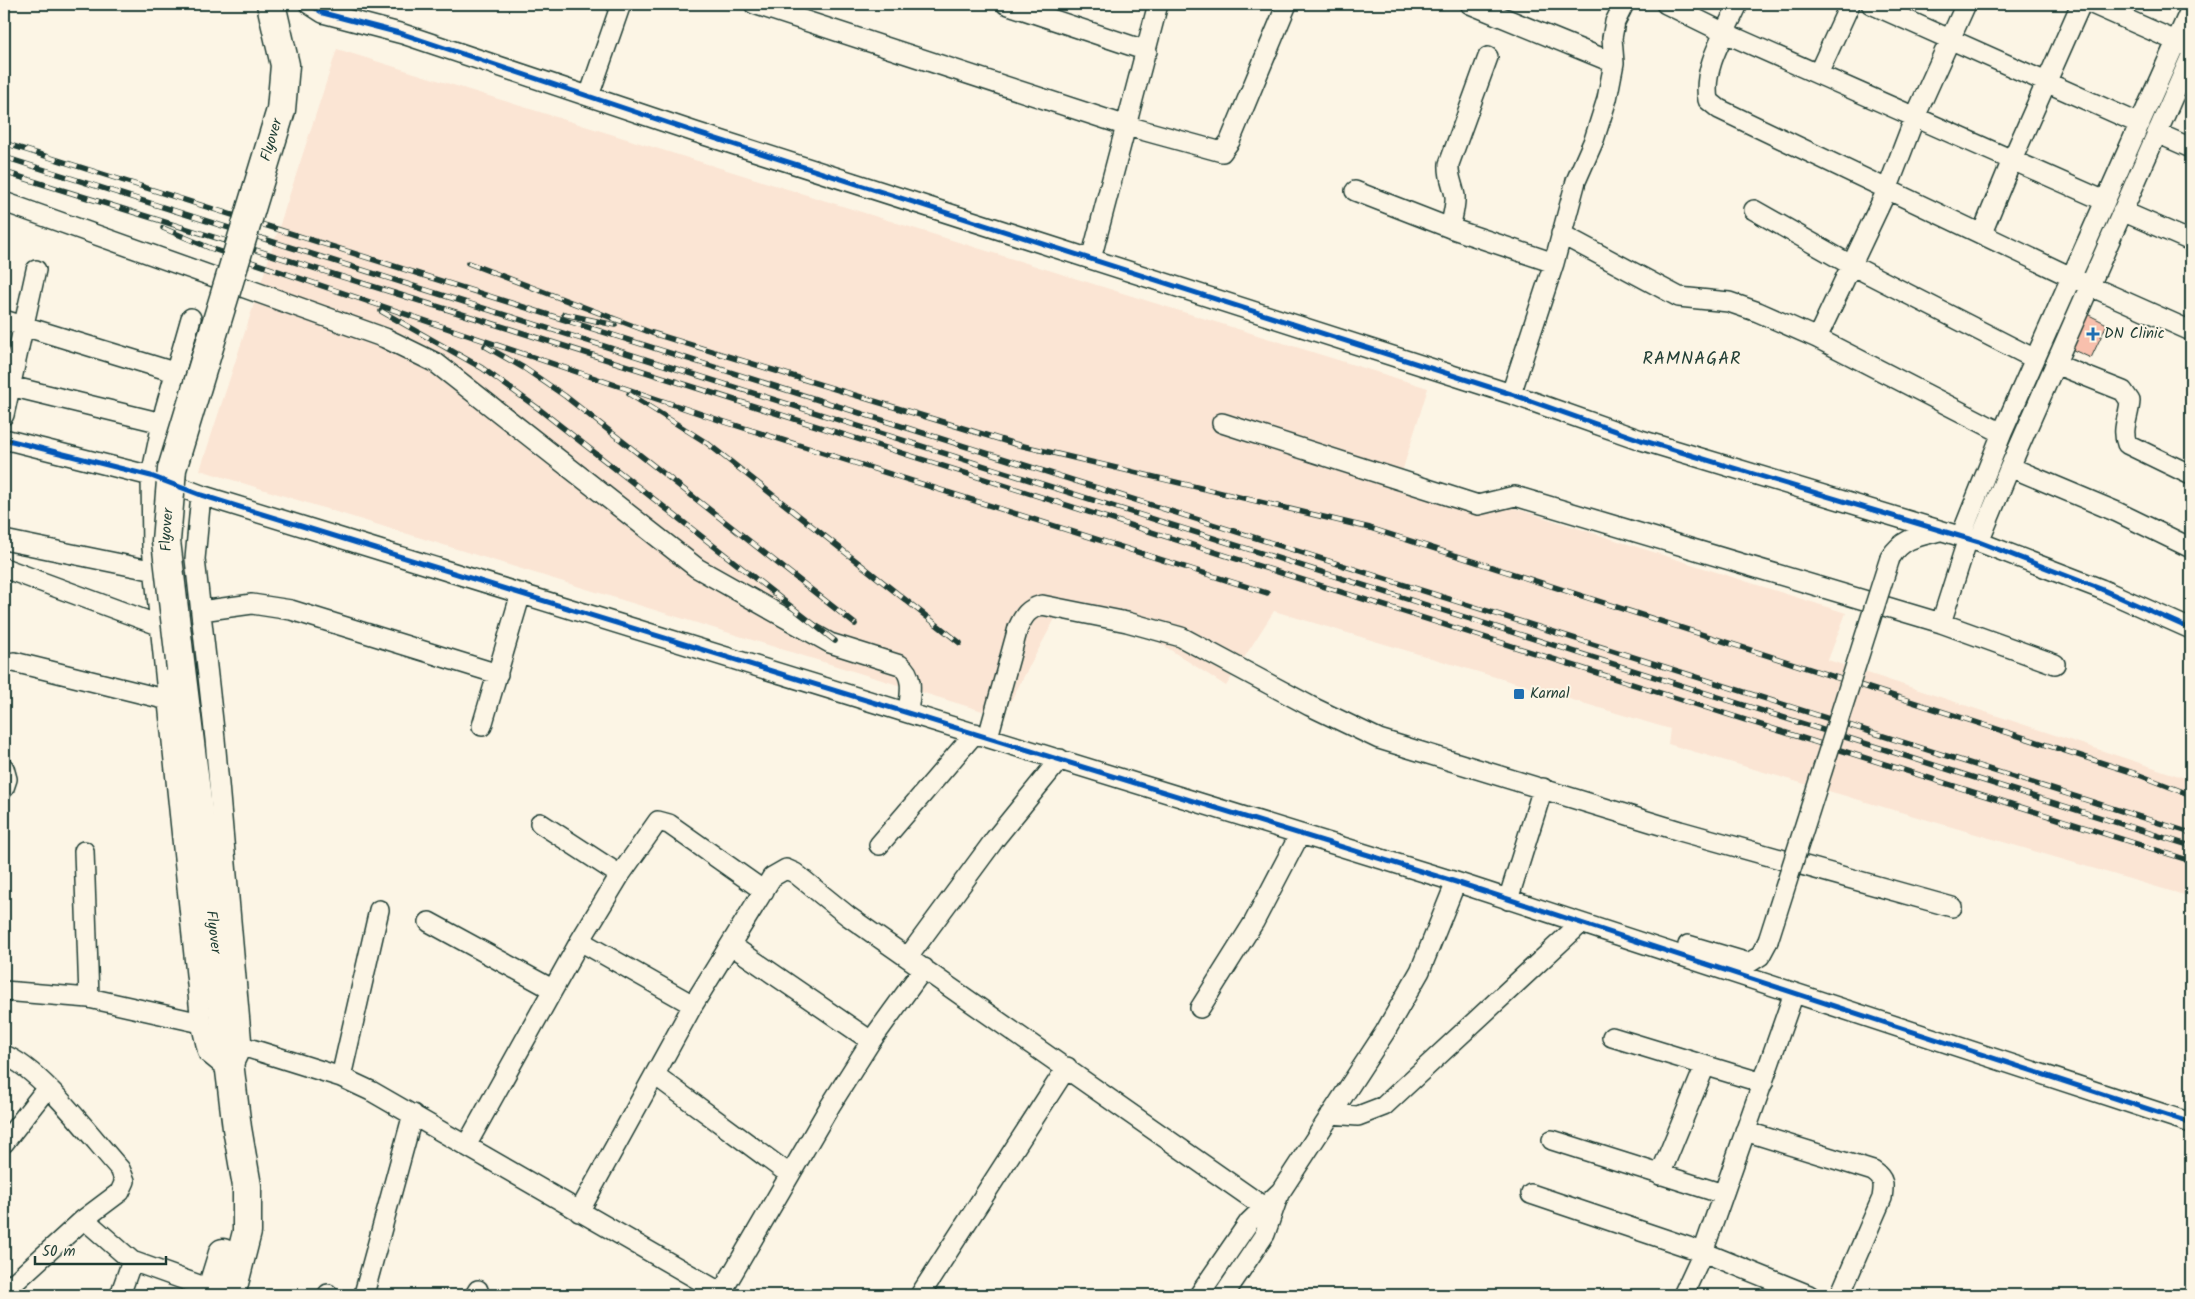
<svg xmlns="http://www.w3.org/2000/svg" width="2195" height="1299" font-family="Kalam,sans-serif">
<rect width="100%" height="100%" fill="#fcf5e5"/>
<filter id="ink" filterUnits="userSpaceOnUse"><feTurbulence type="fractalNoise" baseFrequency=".02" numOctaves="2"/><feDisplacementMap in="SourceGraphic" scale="10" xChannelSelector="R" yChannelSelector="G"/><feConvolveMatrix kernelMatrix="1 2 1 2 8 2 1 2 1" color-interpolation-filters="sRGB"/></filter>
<g filter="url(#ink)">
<path fill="#fbe5d4" d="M337,49L1428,388L1397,488L1477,515L1511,507L1846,613L1828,660L2191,780V897L1668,744L1670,729L1274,611L1226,686L1152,638L1057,615L1002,717L200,470Z"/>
<path fill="#f8c0ad" stroke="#1f3d34" d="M2087,314L2107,324L2091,358L2071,349Z"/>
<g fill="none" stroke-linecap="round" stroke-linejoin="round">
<g stroke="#1f3d34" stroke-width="22">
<path id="minor" d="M309,4L323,13L403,34L695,132L1511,394L1641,440L1979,542L2101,589L2191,629
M754,4L1127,126L1222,152L1230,141L1287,4
M1006,4L1147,51
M1470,4L1614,63
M1666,4L1725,33L2105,201
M1738,4C1725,34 1702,67 1708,100L1719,109L2090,286L2191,331
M1871,4L2140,124
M2092,4L2187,46
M1818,74L1850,4
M589,96L621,4
M2157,133L2191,148
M1355,191L1450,228L1554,263
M4,202L385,338L436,363L697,568L830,643L900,665C915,676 910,695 908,712
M1754,210L1851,265L2035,359
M2122,211L2191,241
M1450,228C1452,218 1456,206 1455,196C1453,184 1448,177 1449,164L1488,57
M1982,233L2012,160L2081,4
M1561,234L1679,297L1729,302L1758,312L1817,338L2002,433
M1091,259L1158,4
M191,318L165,409L151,476L152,547L201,1023L208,1053L230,1071L242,1046L215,739L195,559L201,495
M4,320L174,372
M1817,338L1887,190L1915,117L1966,4
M2055,364L2123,391L2130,401C2129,417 2121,429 2127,444L2191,475
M10,386L162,423
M1511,394L1554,263L1576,181L1594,140L1607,99L1614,63L1612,38L1615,22L1624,4
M4,415L36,270
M1222,423L1478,505L1515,496L1941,623L2055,664
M4,439L151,476L201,495L1456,882L2191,1123
M2010,467L2117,512L2191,548
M1961,536L2002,433L2191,8
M4,540L155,571
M1979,542L2010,467L2191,56
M1890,558C1902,538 1919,536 1940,531
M4,568L161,626
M201,611L252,604L291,610L498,674
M1941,623L1968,538
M14,662L168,700
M482,726L521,593
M988,737L1018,628C1024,615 1028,609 1042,605L1127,622L1181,637L1310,706L1379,739L1680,831L1952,907
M4,768L7,779L4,788
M540,823L620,875
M879,845L975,733
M84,851L89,998
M1508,900L1543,788
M429,922L552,989
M580,941L693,1005
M731,945L871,1041
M1688,945L1749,963L1760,956L1768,941
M908,957L995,839L1060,759
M4,991L89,998L201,1023
M1200,1008L1254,922L1300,834
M1612,1037L1763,1083
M242,1046L341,1077L371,1091L725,1295
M4,1055C40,1068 93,1139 120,1169L125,1181L120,1192L84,1219L4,1292
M655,1075L789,1174
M341,1077L379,910
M1331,1114L1358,1116L1384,1106L1579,925
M1745,1131L1873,1171C1885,1179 1884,1185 1882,1198L1840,1295
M1552,1140L1723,1194
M4,1143L47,1088
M466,1146L580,941L620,875L658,821L669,824L764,891
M1660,1175L1705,1066
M1531,1194L1703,1252L1809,1295
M579,1212L693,1005L772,877L786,869L795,873L848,916L1264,1207
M84,1219L132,1261L213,1290
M364,1294L413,1114
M120,1295L132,1261
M328,1295V1294
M475,1295L478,1290
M720,1295L830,1106L871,1041L924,968
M920,1295L1067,1067
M1199,1295L1249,1222L1281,1191L1385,1032L1420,971L1456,882
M1224,1295L1265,1234L1279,1194
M1683,1295L1703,1252L1794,993"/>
</g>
<g stroke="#1f3d34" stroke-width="31">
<g id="highway">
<path id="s1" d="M181,669L237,1128L247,1186V1232L231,1295"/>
<path d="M210,1295L223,1253"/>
</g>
</g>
<use href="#minor" stroke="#fcf5e5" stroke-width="19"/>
<use href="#highway" stroke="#fcf5e5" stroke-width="28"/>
<g stroke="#1f3d34" stroke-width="5.5">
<path id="rail" d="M4,143L2191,833
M4,157L2191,846
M4,172L507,328L2191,861
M163,228L210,248L722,421L1267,593
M468,263L652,333L1015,444L1370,528L2134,773L2191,795
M381,311L482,368L539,409L835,641
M564,314L615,325
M485,346L524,368L565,396L855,624
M629,394L707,443L960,643"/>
</g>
<use href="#rail" stroke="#fcf5e5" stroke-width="4" stroke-dasharray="11" stroke-linecap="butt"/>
<g stroke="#1f3d34" stroke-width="22" stroke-linecap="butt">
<path id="minor-bridge" d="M1768,941L1890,558"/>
</g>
<g stroke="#1f3d34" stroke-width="31" stroke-linecap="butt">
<g id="highway-bridge">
<path id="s2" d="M181,669L166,541L172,469L281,110L285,65L271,4"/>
</g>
</g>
<use href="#minor-bridge" stroke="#fcf5e5" stroke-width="19"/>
<use href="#highway-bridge" stroke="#fcf5e5" stroke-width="28"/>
<g stroke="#fcf5e5" stroke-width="8">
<path id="cycleway" d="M309,4L323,13L403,34L695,132L1511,394L1641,440L1979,542L2101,589L2191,629
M4,439L151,476L201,495L1456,882L2191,1123"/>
</g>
<use href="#cycleway" stroke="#0057b8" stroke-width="5"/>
</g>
</g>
<g fill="#1f6fb2" stroke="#fcf5e5" stroke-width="2">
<path d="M2090.5 326.5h5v5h5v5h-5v5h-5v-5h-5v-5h5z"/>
<rect x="1513" y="688" width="12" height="12" rx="2.5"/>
</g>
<g text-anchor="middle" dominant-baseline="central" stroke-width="4" stroke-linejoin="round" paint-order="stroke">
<g font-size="15" fill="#1f3d34" stroke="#fcf5e5">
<text stroke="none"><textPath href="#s2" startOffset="545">Flyover</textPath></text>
<text stroke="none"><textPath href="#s2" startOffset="140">Flyover</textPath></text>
<text stroke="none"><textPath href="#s1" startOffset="265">Flyover</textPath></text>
</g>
<g font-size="15" fill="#1f3d34" stroke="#fcf5e5" text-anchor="start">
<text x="2104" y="334">DN Clinic</text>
<text x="1530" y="694">Karnal</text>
</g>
<g font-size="18" letter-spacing="1" fill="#1f3d34" stroke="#fcf5e5">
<text x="1692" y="359">RAMNAGAR</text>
</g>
</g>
<rect width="2195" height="1299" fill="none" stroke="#fcf5e5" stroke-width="20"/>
<rect x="10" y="10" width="2175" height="1279" fill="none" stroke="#1f3d34" stroke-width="2" filter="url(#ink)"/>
<path d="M35 1256v8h131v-8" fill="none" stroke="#1f3d34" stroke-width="2.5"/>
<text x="42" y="1256" font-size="15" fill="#1f3d34" stroke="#fcf5e5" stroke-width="4" paint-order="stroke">50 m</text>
</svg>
